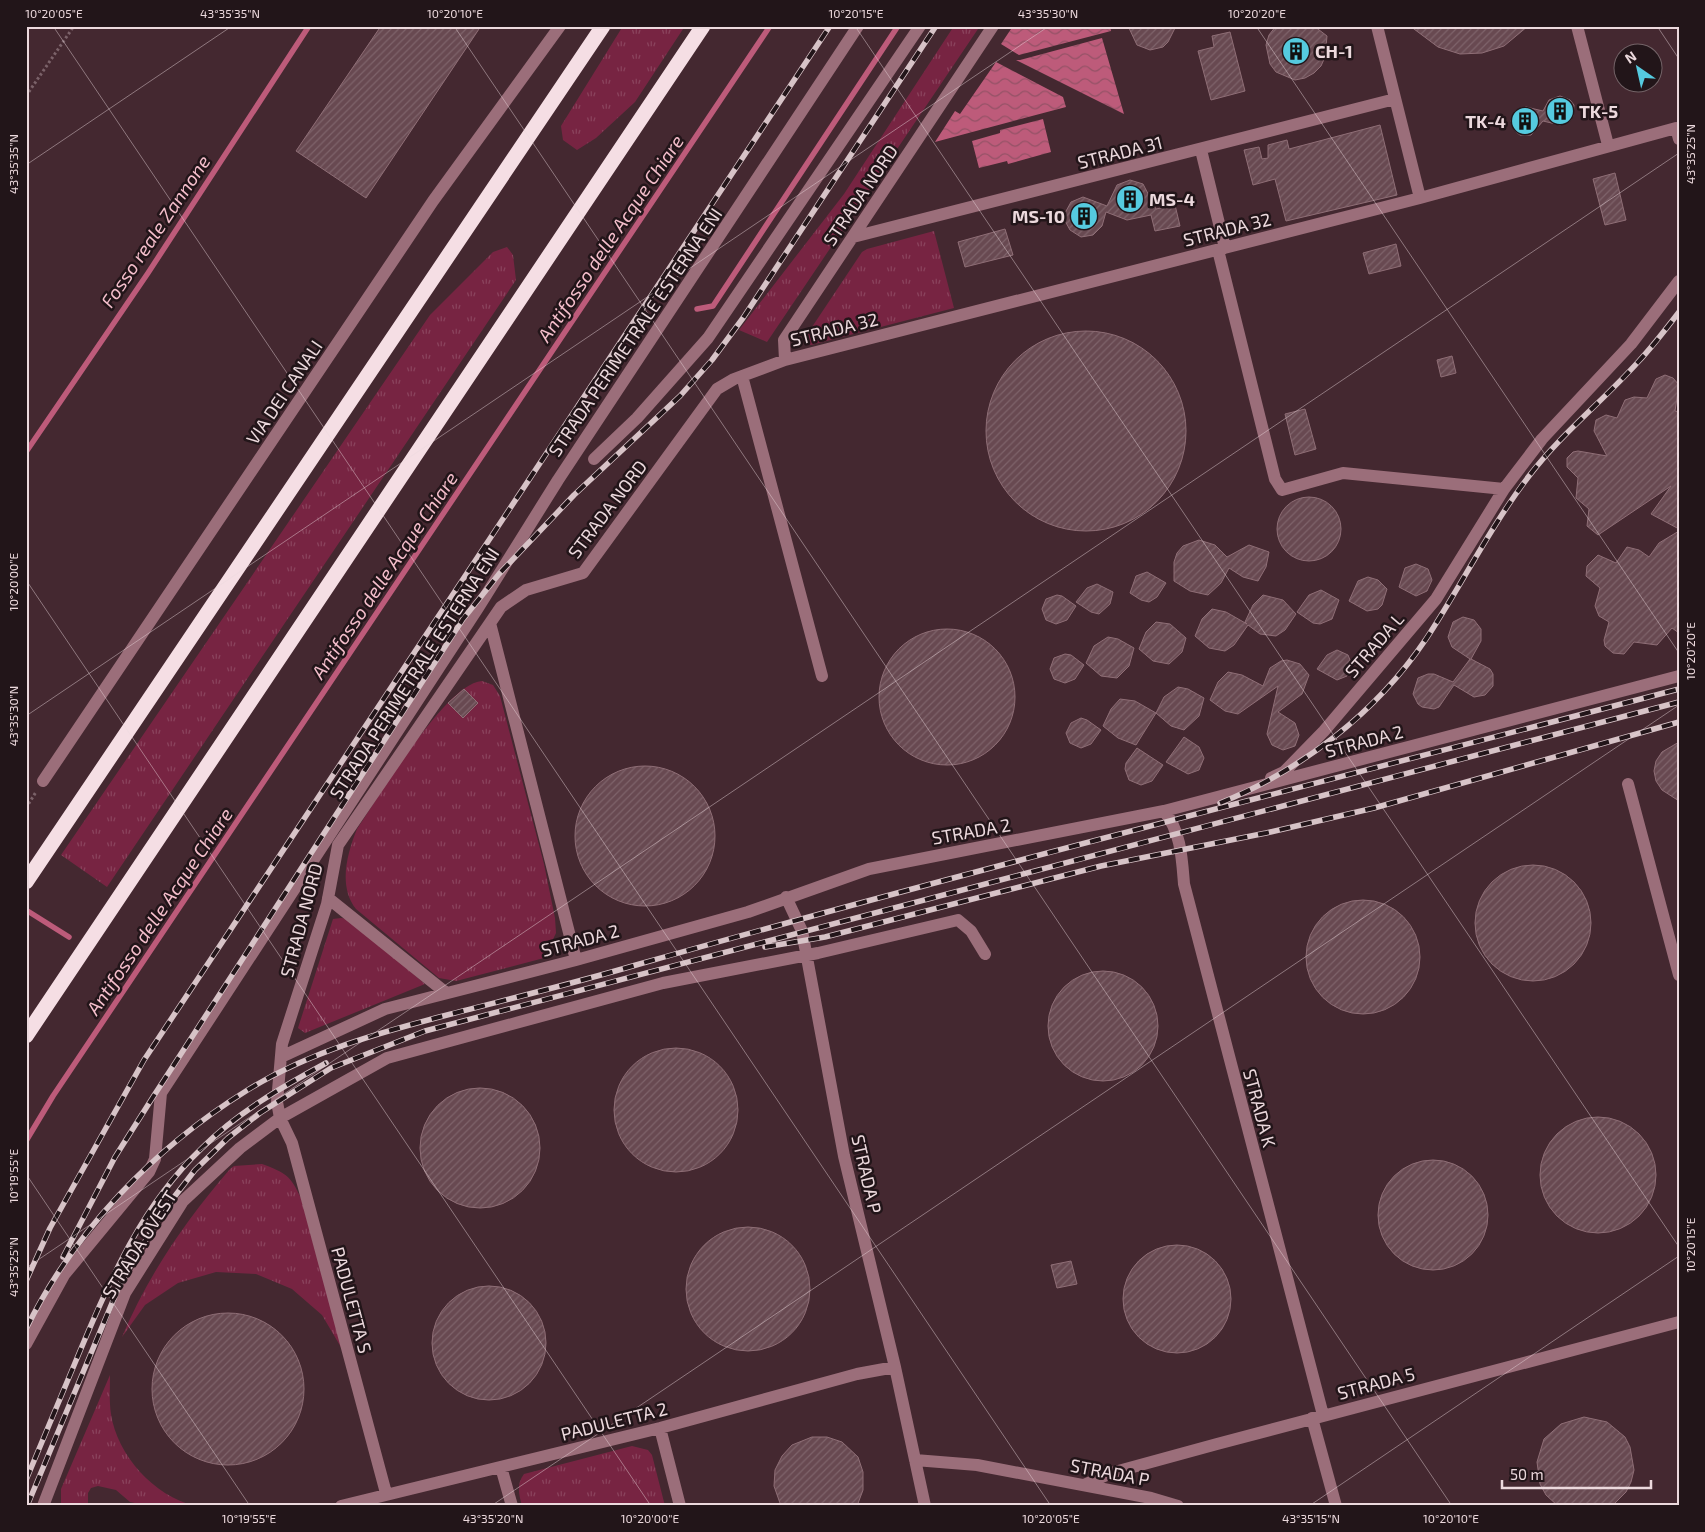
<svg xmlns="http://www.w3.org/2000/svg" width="1705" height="1532" font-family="'Exo 2',sans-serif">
<defs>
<pattern id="grass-tufts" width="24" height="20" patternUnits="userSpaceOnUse" patternTransform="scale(1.25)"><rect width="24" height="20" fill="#772442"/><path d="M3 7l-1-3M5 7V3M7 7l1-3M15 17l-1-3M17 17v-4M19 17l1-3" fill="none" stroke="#8a435d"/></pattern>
<pattern id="water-waves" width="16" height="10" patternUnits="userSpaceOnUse" patternTransform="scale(1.25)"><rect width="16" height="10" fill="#bd5b7a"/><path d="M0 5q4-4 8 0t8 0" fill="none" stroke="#945266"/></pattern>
<pattern id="building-hatch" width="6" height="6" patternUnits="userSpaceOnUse" patternTransform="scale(1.25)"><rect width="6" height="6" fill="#684951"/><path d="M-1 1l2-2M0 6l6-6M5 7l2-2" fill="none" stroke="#7e636a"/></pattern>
</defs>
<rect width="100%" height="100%" fill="#442830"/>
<path fill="url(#grass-tufts)" d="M623,26H685L635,102L596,138L577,150L563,140L561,126Z
M954,26H980L767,342L739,330L844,194Z
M934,231L954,308L811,345L804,342V339L862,252L867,249Z
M507,247L513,255L516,280L107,887L61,855L430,315L493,252Z
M482,681L493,685L500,696L544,864L555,918L556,933L544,958L456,981L439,978L356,909C338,886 347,854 357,829C378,798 446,683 482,681Z
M341,918L349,919L425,984L305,1033L298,1028L333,919Z
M262,1164C286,1173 290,1175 301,1198L342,1349L322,1315L292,1289L256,1274L216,1272L178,1283L145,1305L122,1337C148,1275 186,1220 230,1169L234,1166Z
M110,1375C110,1388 109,1401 111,1414C117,1455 154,1496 195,1506H149L130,1502L116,1490L98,1486L91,1488L88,1493V1506L61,1504V1489Z
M632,1446L648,1450L652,1455L665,1506H522C519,1494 516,1485 524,1474Z"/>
<path fill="url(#water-waves)" d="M1013,26H1110L1111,31L1019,55L1001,44Z
M1102,38L1124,114L1016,60H1020Z
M996,62L1063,97L1066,107L935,142L955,111L960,114Z
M1043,119L1051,152L1008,164L1007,161L979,168L972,141L1000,133V130Z"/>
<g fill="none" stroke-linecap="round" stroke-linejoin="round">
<path stroke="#bd5b7a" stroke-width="5.5" d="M697,309L713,306L898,26
M26,452L148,273L309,26
M26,910L69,937
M26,1141L53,1096L770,26"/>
</g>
<path fill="url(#building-hatch)" stroke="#8f6e76" d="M381,26H481L366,198L296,151Z
M1128,26H1176L1168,42L1163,47L1150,50L1137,45Z
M1276,26H1314L1327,36L1325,57L1321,66L1314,73L1305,78L1295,80L1276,72L1270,64L1266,45L1269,35Z
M1410,26H1528L1504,46L1482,53L1460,54L1438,47Z
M1230,32L1245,91L1211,100L1198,51L1214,47L1212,36Z
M1560,96L1570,100L1574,105L1573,116L1570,121L1560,125L1543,121L1531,135H1520L1515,131L1511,121L1515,111L1526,107L1543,111L1549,100Z
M1380,125L1397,195L1286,221L1275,179L1253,185L1244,150L1259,147L1262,159L1268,158V145L1287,140L1289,149Z
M1615,173L1626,220L1605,225L1593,179Z
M1130,180L1143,184L1156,209L1175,205L1180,226L1155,231L1151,215L1127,220L1106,212L1102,226L1093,235L1081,237L1070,230L1064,219L1065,213L1071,202L1083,197L1107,206L1117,185Z
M1005,229L1013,255L965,267L958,242Z
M1396,244L1401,266L1369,274L1363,253Z
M986 431a100 100 0 1 1 200 0a100 100 0 1 1-200 0Z
M1452,356L1456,373L1441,377L1437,360Z
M1665,375L1673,378L1679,385L1675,411L1679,412V529L1651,514L1671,486L1598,535L1587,526L1589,509L1576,498L1578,478L1567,467V458L1573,452L1578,451L1607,456L1594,431L1596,420L1606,415L1617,418L1625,400L1634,397L1647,398L1656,379Z
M1305,409L1316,449L1295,455L1285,414Z
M1277 529a32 32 0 1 1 64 0a32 32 0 1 1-64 0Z
M1679,531V633L1672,628L1657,645L1634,642L1624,654L1613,653L1605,646L1604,640L1609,622L1599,616L1595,606L1600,588L1586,576L1587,566L1598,555L1616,563L1627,547L1639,550L1649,557L1659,543Z
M1199,540L1215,545L1227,557L1249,545L1269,552L1266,567L1258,581L1243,577L1229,568L1221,583L1208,595L1190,591L1174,581V562L1177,553L1183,546Z
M1416,564L1428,569L1432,580L1427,591L1416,596L1399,587L1405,568Z
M1147,572L1166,583L1157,597L1149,602L1141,600L1130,593L1136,576Z
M1368,577L1378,580L1387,589L1382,605L1378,609L1367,611L1349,601L1358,581Z
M1097,584L1113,592L1110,604L1099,614L1091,612L1076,602L1087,588Z
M1321,590L1339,600L1332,619L1320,624L1313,623L1297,612L1309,595Z
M1057,595L1062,596L1076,606L1067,620L1056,624L1046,620L1042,609L1046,599Z
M1263,595L1283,600L1296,614L1285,630L1276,636L1260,634L1248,625L1234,645L1225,651L1209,648L1195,636L1202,619L1212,609L1226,612L1247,624L1245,622L1253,605Z
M1463,617L1474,620L1481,629V641L1471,659L1490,669L1493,674V686L1485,695L1474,697L1454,685L1439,707L1434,709L1422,707L1418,704L1413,694L1418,678L1428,674H1434L1453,682L1470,659L1452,647L1448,637L1453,622Z
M1156,622L1170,624L1186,638L1182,652L1169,664L1153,661L1139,649L1146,632Z
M879 697a68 68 0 1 1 136 0a68 68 0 1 1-136 0Z
M1108,637L1118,639L1134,648L1129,666L1117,678L1101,676L1086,663L1094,646Z
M1337,650L1348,655L1352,665L1347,676L1337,680L1317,669L1327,655Z
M1065,654L1071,655L1084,665L1075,679L1065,683L1054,679L1050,669L1054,658Z
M1287,660L1300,664L1309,675L1302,694L1278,712L1295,723L1299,735L1295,746L1283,750L1272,745L1267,734L1278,686L1238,714L1225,711L1210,700L1218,682L1228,672L1242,675L1263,686L1270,668L1281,661Z
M1178,687L1188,689L1204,698L1199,716L1184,730L1171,726L1156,713L1136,745L1118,738L1103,726L1111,709L1120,699L1135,701L1156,713L1164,697Z
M464,689L478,703L463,718L448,703Z
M1081,718L1087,720L1101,730L1091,744L1081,748L1070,743L1066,733L1071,723Z
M1184,737L1199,747L1204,758L1199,770L1188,774L1166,762Z
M1679,742V801L1662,790L1656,781L1654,771L1656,761L1662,752Z
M1137,748L1163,765L1152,781L1141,785L1129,780L1125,769L1126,763Z
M575 836a70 70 0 1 1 140 0a70 70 0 1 1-140 0Z
M1475 923a58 58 0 1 1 116 0a58 58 0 1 1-116 0Z
M1306 957a57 57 0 1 1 114 0a57 57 0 1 1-114 0Z
M1048 1026a55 55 0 1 1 110 0a55 55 0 1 1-110 0Z
M614 1110a62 62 0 1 1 124 0a62 62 0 1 1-124 0Z
M420 1148a60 60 0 1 1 120 0a60 60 0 1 1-120 0Z
M1540 1175a58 58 0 1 1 116 0a58 58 0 1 1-116 0Z
M1378 1215a55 55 0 1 1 110 0a55 55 0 1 1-110 0Z
M686 1289a62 62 0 1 1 124 0a62 62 0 1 1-124 0Z
M1123 1299a54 54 0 1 1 108 0a54 54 0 1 1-108 0Z
M1071,1261L1077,1284L1057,1288L1051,1265Z
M432 1343a57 57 0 1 1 114 0a57 57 0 1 1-114 0Z
M152 1389a76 76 0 1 1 152 0a76 76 0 1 1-152 0Z
M1584,1417L1607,1422L1625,1437L1630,1447L1634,1470L1631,1482L1626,1492L1612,1506H1558L1546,1495L1540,1484L1537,1462L1544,1439L1561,1424Z
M812,1437H827L842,1442L858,1457L863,1472V1490L857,1506H781L774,1486L775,1470L782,1456L792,1445Z"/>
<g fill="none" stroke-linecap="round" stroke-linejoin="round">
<path stroke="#7b6269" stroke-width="3" stroke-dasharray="2.5 2.5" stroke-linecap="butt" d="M26,96L74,26
M26,808L36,792"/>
<path stroke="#9b6e7a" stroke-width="12" d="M1377,26L1420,198
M1577,26L1608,145
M1201,150L1225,248
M853,237L1395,99
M1218,250L1275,479L1282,490L1343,473L1504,489L1542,439L1631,344L1679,281
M785,360L1420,198L1676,128L1679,139
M742,376L822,676
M594,459L637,418L708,338L920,26
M490,623L576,960
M1271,778L1284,772L1324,731L1436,599L1504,489
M43,781L433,201L560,26
M1628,784L1679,975
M1164,811C1181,831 1182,859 1184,884L1323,1415
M786,897L802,931L844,1156L895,1367L925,1506
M328,898L445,992
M281,1057L385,1009L576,960L748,912L869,869L1164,811L1679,676
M26,1344L64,1275L149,1172L155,1159L161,1093L478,608L558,480L858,26
M1312,1418L1336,1506
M660,1428L680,1506
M915,1460L977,1465L1151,1498L1178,1506
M501,1467L512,1506
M1084,1485L1111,1473L1217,1444L1679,1322
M386,1493L292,1143L280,1118L277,1102L282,1044L327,904L338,845L501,607L526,590L583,573L717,389L734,379L785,360L784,340L993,26
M43,1506L125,1293L183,1201L240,1148L280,1118L387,1058L663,983L818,953L958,920L971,931L985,954
M341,1506L660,1428L857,1374L895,1367"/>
<path stroke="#f5dee4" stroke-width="15" d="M26,882L603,26
M26,1036L703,26"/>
<g stroke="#d7c3c7" stroke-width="5.5">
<path id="rail" d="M1220,803C1302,770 1376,713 1426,639C1461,586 1490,527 1529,476C1561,434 1603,401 1638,362C1653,346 1666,329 1679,312
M765,947L825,937L1101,866L1266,833L1374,808L1679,722
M63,1257L115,1157L153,1097L463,619L499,574L574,495L680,396L712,360L743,318L936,26
M26,1281L50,1228L144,1060L830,26
M26,1329C74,1231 154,1148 246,1091C308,1052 381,1032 451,1014C513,998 575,983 636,965C982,867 1331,780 1679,689
M26,1480C44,1437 62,1394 80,1351C111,1277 143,1204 202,1148C238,1112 282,1087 326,1063
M27,1506L120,1284L161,1214L195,1170L228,1138L260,1113L331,1068L425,1031L1679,702"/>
</g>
<use href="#rail" stroke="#221519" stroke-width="4" stroke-dasharray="11" stroke-linecap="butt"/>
</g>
<path fill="none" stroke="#ecd9dd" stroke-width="1" stroke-opacity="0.45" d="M53,26L1051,1506M454,26L1452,1506M855,26L1679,1247M1256,26L1679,653M1657,26L1679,59M26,165L232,26M26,580L651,1506M26,716L1049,26M26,1174L250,1506M26,1268L1679,153M491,1506L1679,705M1309,1506L1679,1256"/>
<defs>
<g id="building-disc" transform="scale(1.4375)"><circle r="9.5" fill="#55cadf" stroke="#221519"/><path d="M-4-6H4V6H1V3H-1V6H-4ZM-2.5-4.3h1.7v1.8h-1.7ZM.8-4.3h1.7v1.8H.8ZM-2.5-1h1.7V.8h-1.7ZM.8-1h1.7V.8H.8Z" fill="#111"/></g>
</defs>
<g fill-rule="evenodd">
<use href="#building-disc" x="1296" y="51"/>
<use href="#building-disc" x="1560" y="111"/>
<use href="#building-disc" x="1525" y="121"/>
<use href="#building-disc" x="1130" y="199"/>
<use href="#building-disc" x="1084" y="216"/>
</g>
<g text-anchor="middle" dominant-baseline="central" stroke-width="5" stroke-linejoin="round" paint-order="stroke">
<g font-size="18" font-weight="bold" fill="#ecd9dd" stroke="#221519" text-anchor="start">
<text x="1315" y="51">CH-1</text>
<text x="1579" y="111">TK-5</text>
<text x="1506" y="121" text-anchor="end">TK-4</text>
<text x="1149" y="199">MS-4</text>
<text x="1065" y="216" text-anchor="end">MS-10</text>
</g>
<g font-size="18" fill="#ecd9dd" stroke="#221519">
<text transform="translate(1120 152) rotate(-14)">STRADA 31</text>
<text transform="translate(860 195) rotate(-56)">STRADA NORD</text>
<text transform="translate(1227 229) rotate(-14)">STRADA 32</text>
<text transform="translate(834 329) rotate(-14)">STRADA 32</text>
<text transform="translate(635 332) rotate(-56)">STRADA PERIMETRALE ESTERNA ENI</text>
<text transform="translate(284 392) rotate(-56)">VIA DEI CANALI</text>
<text transform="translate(607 509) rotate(-53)">STRADA NORD</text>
<text transform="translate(1374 645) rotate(-49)">STRADA L</text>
<text transform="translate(414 673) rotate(-57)">STRADA PERIMETRALE ESTERNA ENI</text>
<text transform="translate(1364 741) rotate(-15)">STRADA 2</text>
<text transform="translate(971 831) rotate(-10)">STRADA 2</text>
<text transform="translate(301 920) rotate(-75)">STRADA NORD</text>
<text transform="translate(580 940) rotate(-15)">STRADA 2</text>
<text transform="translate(1260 1108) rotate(75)">STRADA K</text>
<text transform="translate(867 1174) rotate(77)">STRADA P</text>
<text transform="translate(139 1244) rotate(-58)">STRADA OVEST</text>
<text transform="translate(352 1300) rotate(75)">PADULETTA S</text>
<text transform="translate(1376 1383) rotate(-15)">STRADA 5</text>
<text transform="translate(614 1421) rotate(-14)">PADULETTA 2</text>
<text transform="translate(1110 1472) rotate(11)">STRADA P</text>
</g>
<g font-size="19" font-style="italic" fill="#f4becb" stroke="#221519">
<text transform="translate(155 231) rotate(-56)">Fosso reale Zannone</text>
<text transform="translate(610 238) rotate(-56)">Antifosso delle Acque Chiare</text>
<text transform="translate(384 575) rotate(-56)">Antifosso delle Acque Chiare</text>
<text transform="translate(159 911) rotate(-56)">Antifosso delle Acque Chiare</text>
</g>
</g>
<rect width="1705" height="1532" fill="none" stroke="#221519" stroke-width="55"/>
<g transform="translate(1638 68) rotate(326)"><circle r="24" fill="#221519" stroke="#736367"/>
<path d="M0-4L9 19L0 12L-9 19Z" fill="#55cadf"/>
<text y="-8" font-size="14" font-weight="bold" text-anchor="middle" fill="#ecd9dd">N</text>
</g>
<path d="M1502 1480v8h149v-8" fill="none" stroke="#ecd9dd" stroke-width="2.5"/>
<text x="1510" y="1480" font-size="15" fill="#ecd9dd" stroke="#221519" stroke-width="4" paint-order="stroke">50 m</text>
<rect x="28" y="28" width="1650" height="1476" fill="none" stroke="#ecd9dd" stroke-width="2"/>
<g font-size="12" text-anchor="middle" fill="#ecd9dd">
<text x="54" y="18">10°20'05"E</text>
<text x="230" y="18">43°35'35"N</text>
<text x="455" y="18">10°20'10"E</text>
<text x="856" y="18">10°20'15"E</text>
<text x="1048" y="18">43°35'30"N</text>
<text x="1257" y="18">10°20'20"E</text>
<text transform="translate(1691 154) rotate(-90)" y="4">43°35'25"N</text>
<text transform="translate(14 164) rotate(-90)" y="4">43°35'35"N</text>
<text transform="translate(14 582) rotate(-90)" y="4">10°20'00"E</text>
<text transform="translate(1691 651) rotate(-90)" y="4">10°20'20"E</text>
<text transform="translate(14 716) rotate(-90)" y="4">43°35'30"N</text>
<text transform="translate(14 1176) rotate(-90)" y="4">10°19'55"E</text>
<text transform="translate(1691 1245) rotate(-90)" y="4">10°20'15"E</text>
<text transform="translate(14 1267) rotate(-90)" y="4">43°35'25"N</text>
<text x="249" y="1523">10°19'55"E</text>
<text x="493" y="1523">43°35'20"N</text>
<text x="650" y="1523">10°20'00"E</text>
<text x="1051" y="1523">10°20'05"E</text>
<text x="1311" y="1523">43°35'15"N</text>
<text x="1451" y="1523">10°20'10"E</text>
</g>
</svg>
